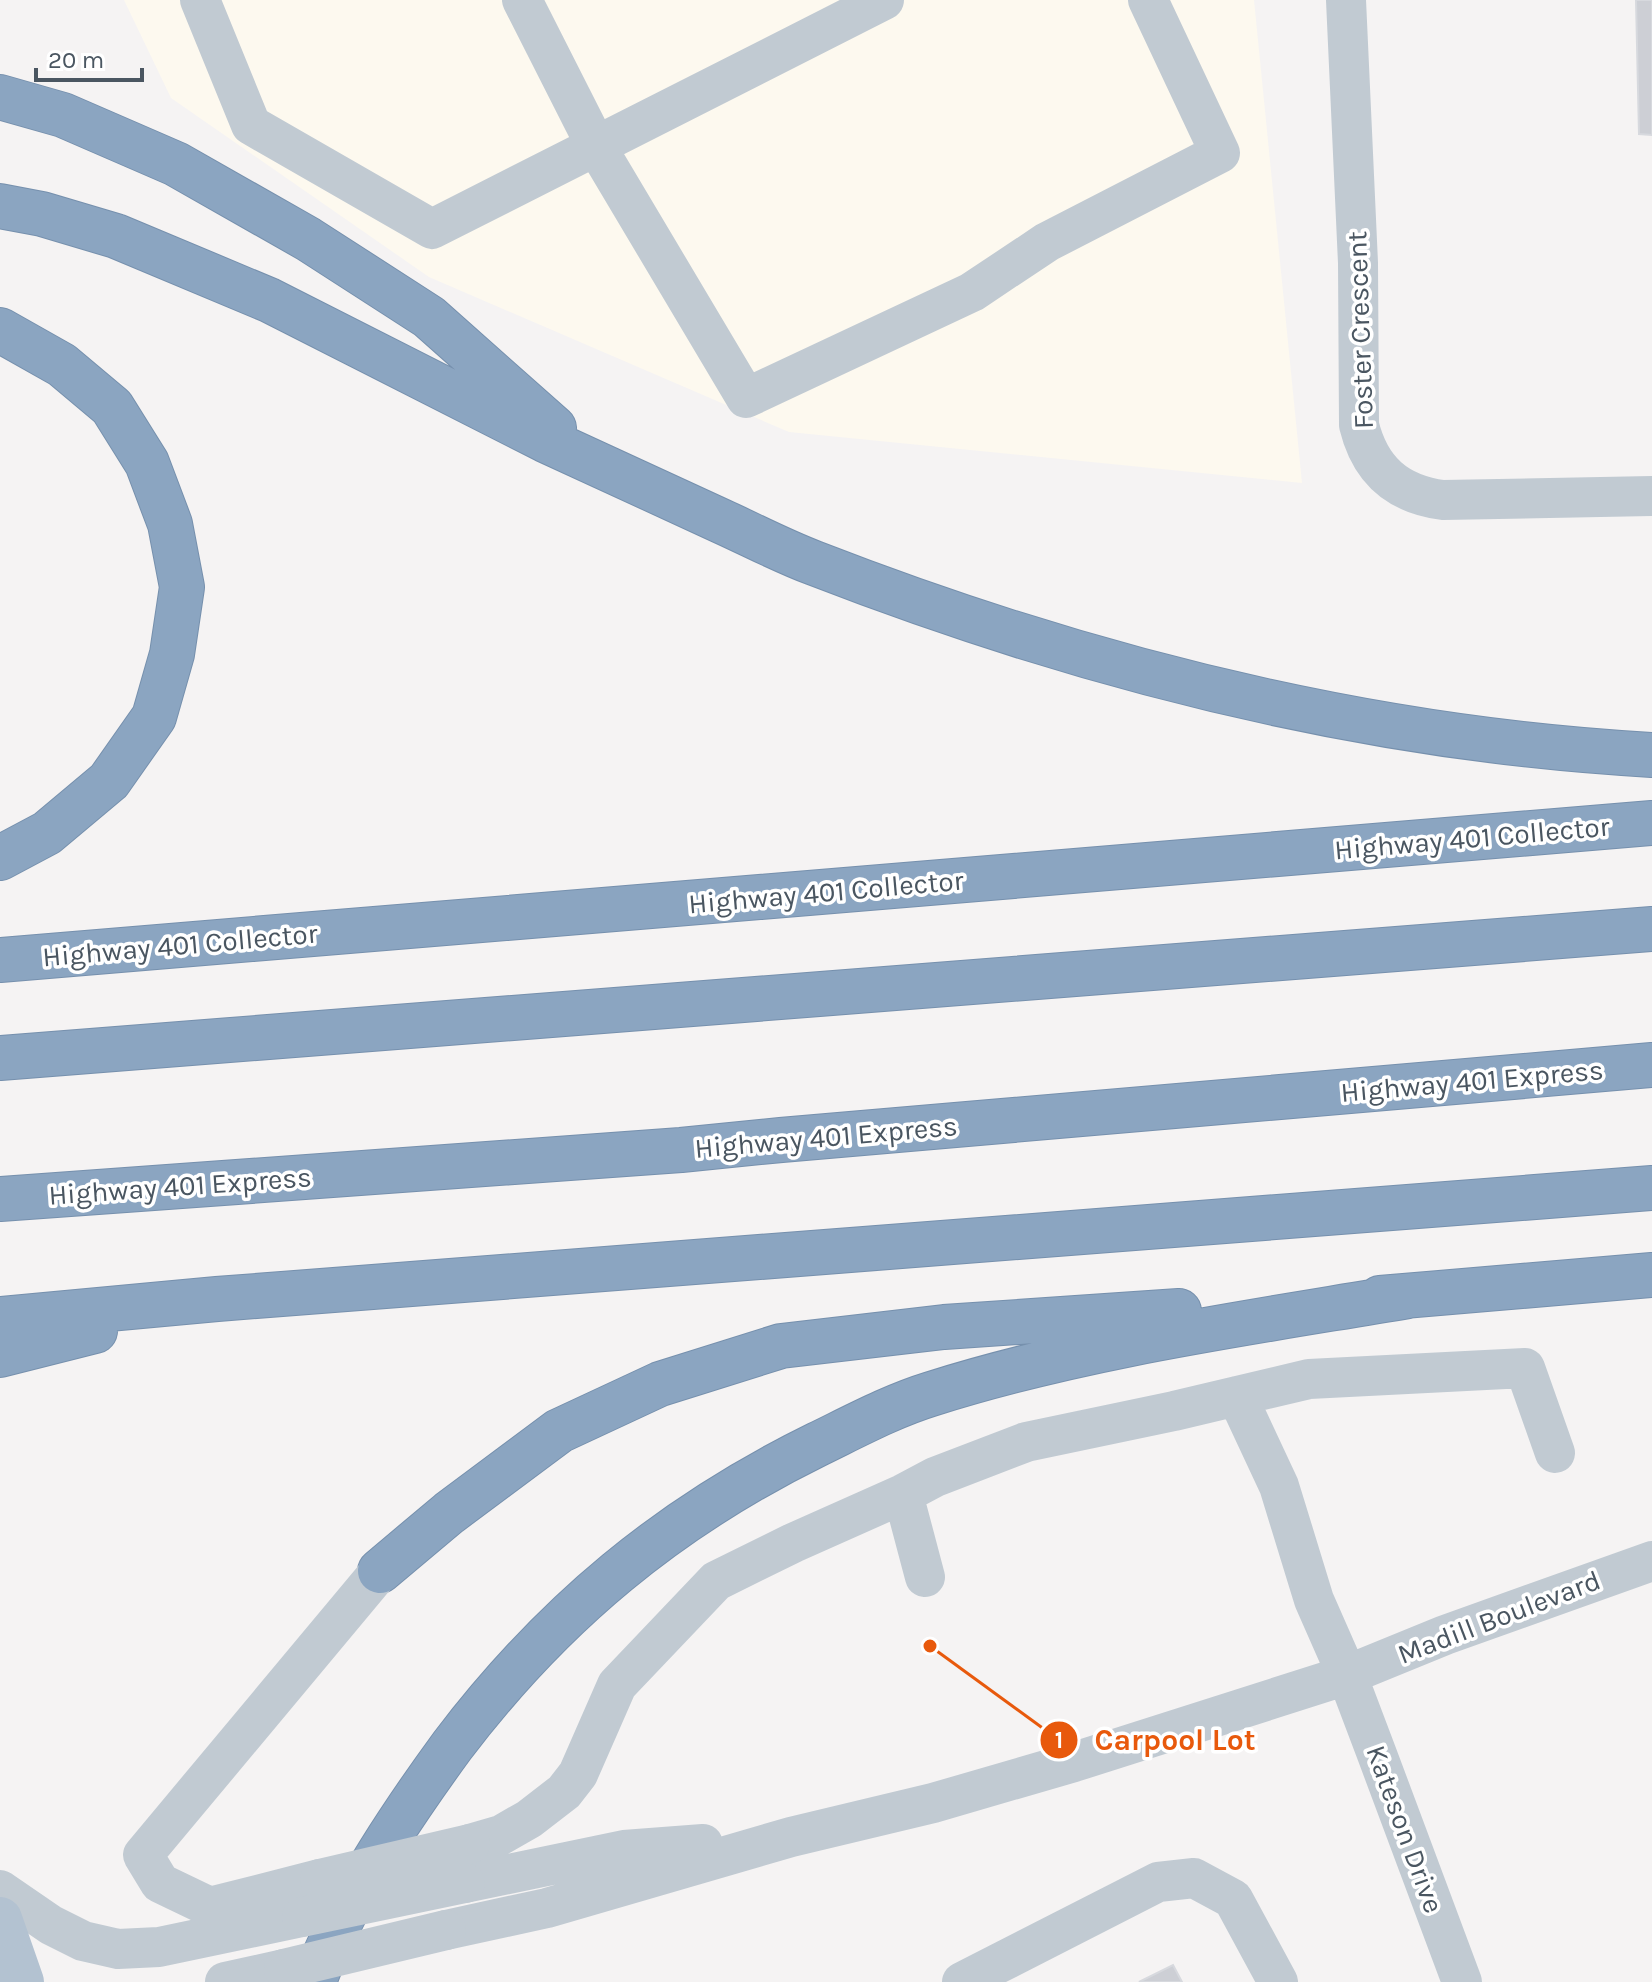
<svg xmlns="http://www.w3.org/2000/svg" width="1652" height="1982" font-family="Karla,sans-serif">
<rect width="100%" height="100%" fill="#f5f3f3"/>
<path fill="#fdf9ef" d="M124,0H1254L1302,483L789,432L429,277L171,98Z"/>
<path fill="#cdcfd5" stroke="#d7d9de" stroke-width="2" d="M1636,0H1652V135L1639,134Z
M1173,1965L1182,1982H1139Z"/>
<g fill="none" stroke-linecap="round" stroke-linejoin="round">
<g stroke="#7690ad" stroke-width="46">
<path id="highway" d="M0,97L63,115L176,164L308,239L429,317L554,428
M0,206L42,214L116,236L269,300L545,440C603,467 662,494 721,521C752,535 782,551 814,563C1082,667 1364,739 1652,755
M0,330L62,365L112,407L147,463L170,524L182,587L172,654L154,717L109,781L47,833L0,858
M0,960L1652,823
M0,1058L1652,929
M0,1199L681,1150L781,1140L1652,1065
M1380,1298L1652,1275
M0,1319L217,1299L1652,1188
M0,1355L95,1331
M380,1571L449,1513L559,1431L660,1384L781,1346L944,1327L1179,1311
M314,1982C323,1956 335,1932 348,1907C378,1850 414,1798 452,1746C553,1613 669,1517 818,1444C855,1426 892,1406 931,1394C1086,1345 1248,1323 1408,1296"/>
</g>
<path stroke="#c1cad2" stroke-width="40" d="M200,0L251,125L432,229L884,0
M522,0L596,146L746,398L972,292L1047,242L1220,153L1148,0
M1346,0L1358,263L1359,425C1370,470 1397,494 1443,500L1652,496
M1237,1396L1279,1486L1314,1600L1347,1675L1378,1757L1462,1982
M903,1494L925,1577
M470,1844L501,1835L529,1819L564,1792L578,1774L617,1685L716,1581L793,1543L903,1494L935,1477L1026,1442L1174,1411L1309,1379L1525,1368L1555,1453
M320,1879L210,1907L160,1883L143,1855L380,1571
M465,1883L624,1850L703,1844
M0,1890L51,1925L83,1941L118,1949L159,1947L302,1917
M446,1930L547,1908L791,1837L933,1803L1074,1762L1347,1675L1445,1635L1652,1561
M225,1982L284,1969
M962,1982L1158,1882L1194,1878L1233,1899L1278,1982"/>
<path stroke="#b3c2d1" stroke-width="44" d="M0,1919L22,1982"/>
<use href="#highway" stroke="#8ba5c1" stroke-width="44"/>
<path stroke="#c1cad2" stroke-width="40" d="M320,1879L470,1844
M302,1917L465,1883
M284,1969L446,1930"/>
</g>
<g text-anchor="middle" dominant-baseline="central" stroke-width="7" stroke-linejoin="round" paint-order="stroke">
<g font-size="28" fill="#4a5661" stroke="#fff">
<text transform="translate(1360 330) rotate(-92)">Foster Crescent</text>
<text transform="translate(1472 838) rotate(-5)">Highway 401 Collector</text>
<text transform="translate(826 892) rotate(-5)">Highway 401 Collector</text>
<text transform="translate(180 945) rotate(-5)">Highway 401 Collector</text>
<text transform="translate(1472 1081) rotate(-5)">Highway 401 Express</text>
<text transform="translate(826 1137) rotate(-5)">Highway 401 Express</text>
<text transform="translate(180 1186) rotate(-4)">Highway 401 Express</text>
<text transform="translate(1499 1617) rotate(-21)">Madill Boulevard</text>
<text transform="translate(1405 1829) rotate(70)">Kateson Drive</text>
</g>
</g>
<path fill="none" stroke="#e8590c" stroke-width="3" d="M930 1646L1059 1740"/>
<g fill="#e8590c" stroke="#fff" stroke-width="3">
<circle cx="930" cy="1646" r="8"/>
<circle cx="1059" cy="1740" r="20"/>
</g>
<g font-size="24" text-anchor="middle" font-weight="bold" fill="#fff">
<text x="1059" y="1748">1</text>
</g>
<g font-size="30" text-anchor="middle" font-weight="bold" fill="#e8590c" stroke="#fff" stroke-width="7" stroke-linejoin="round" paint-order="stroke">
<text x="1175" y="1750">Carpool Lot</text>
</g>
<path d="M36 68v12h106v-12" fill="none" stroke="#4a5661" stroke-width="4"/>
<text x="48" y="68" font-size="24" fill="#4a5661" stroke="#ffffff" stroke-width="6" paint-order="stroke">20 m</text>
</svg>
